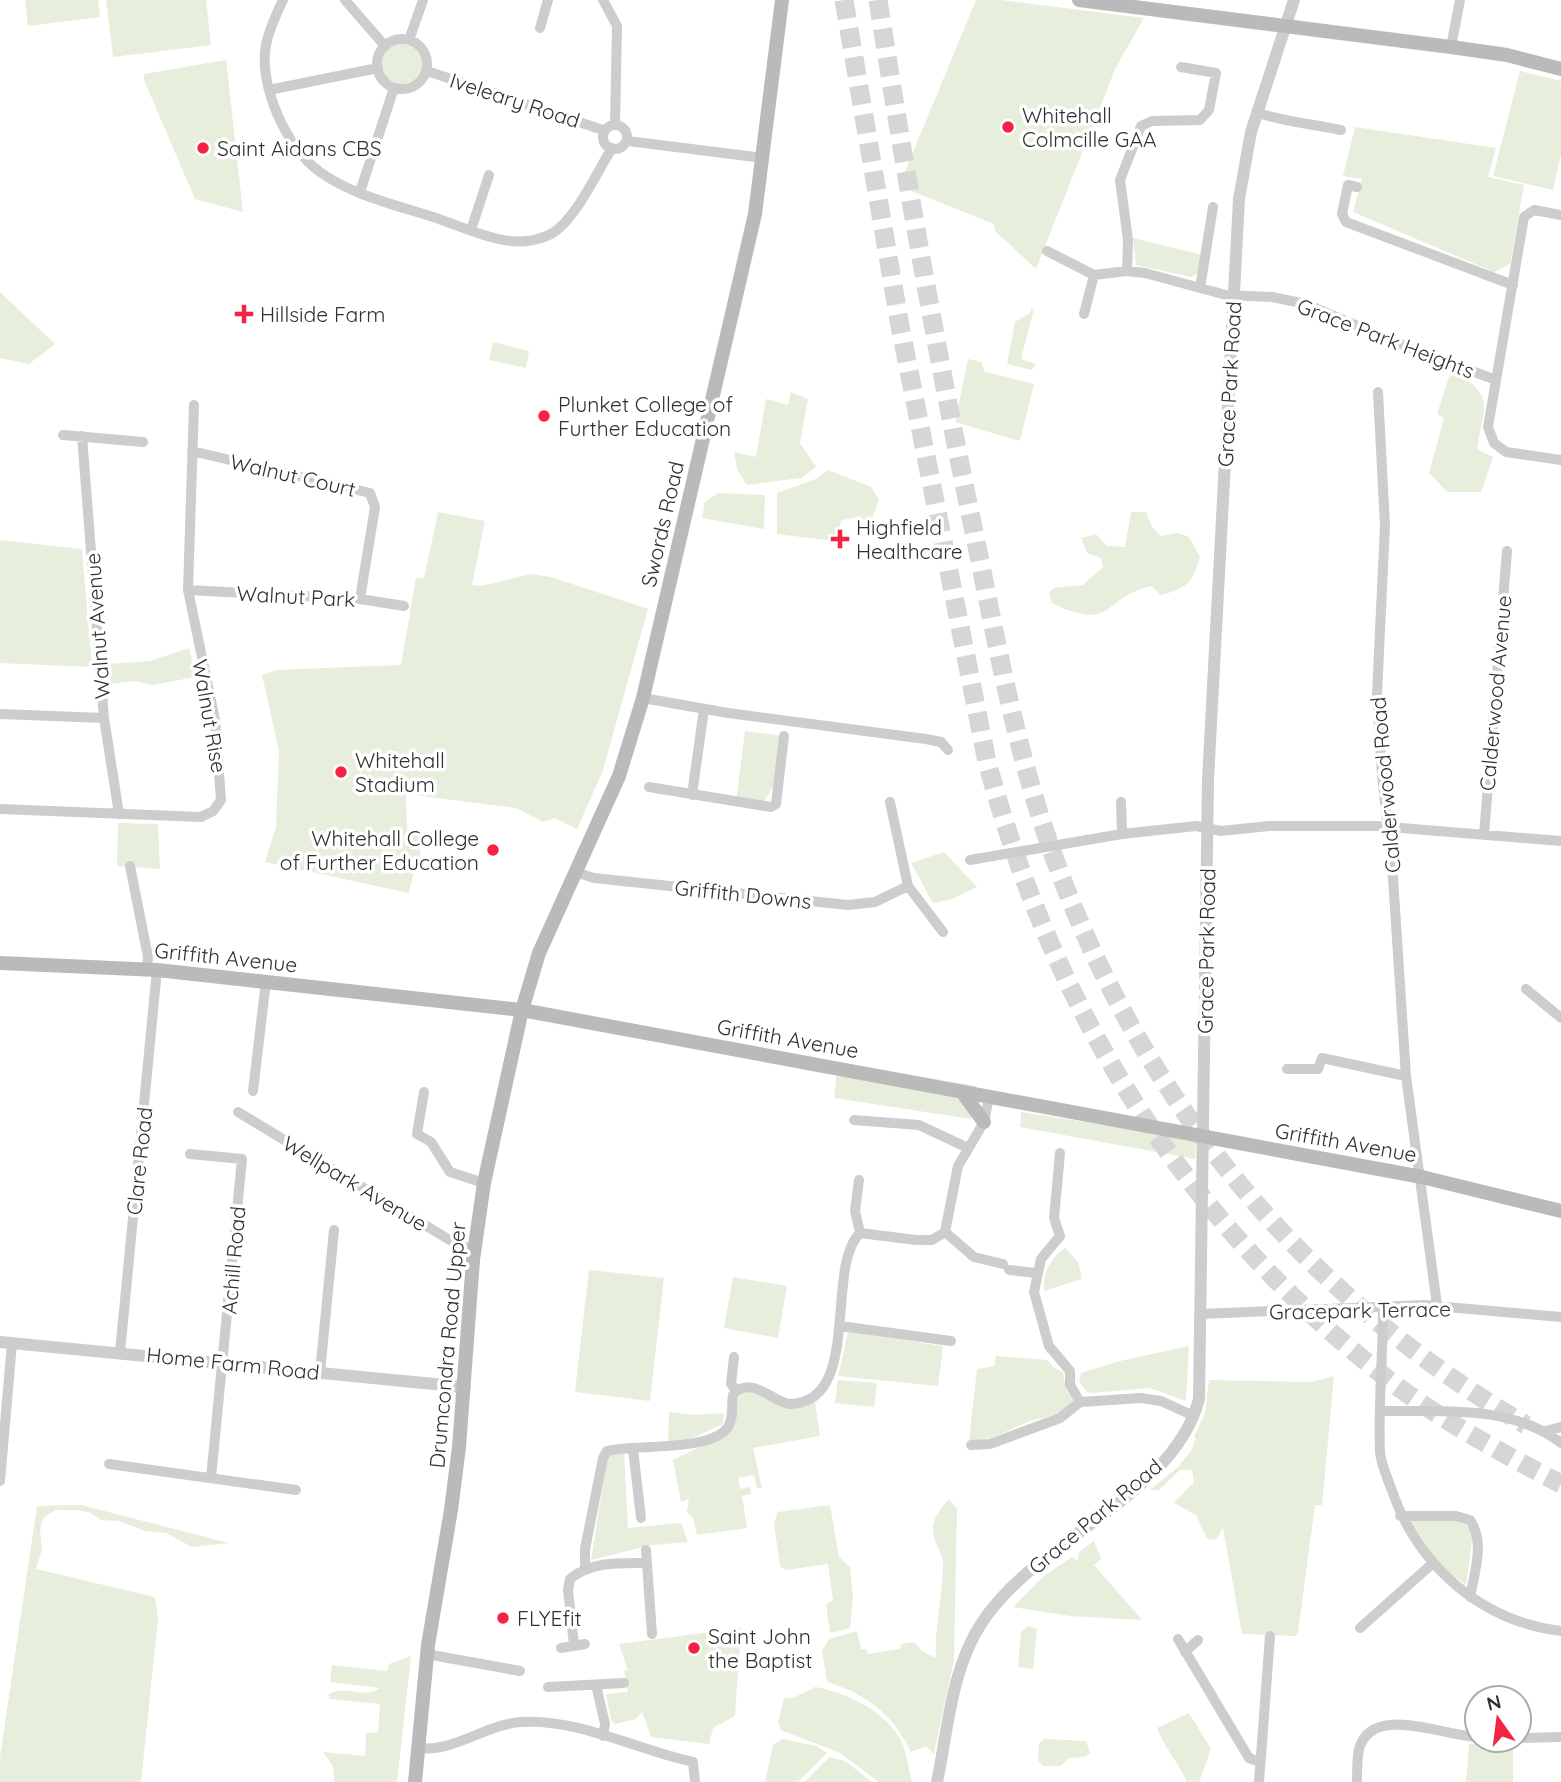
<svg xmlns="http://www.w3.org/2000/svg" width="1561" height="1782" font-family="Quicksand,sans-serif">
<rect width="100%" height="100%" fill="#fff"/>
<path fill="#e7eedc" d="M25,0H98L100,17L28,26Z
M106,0H206L211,45L113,57Z
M976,0H1000L1144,18L1116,67L1036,269L995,231L994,224L899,186Z
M382 64a20 20 0 1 1 40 0a20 20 0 1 1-40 0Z
M226,60L243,212L195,199L144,80V74Z
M1520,71L1561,81V154L1553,190L1493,176Z
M1355,127L1496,148L1488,177L1524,185L1510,264L1494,272L1353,212L1362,179L1343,176Z
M1133,238L1203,255L1198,273L1191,277L1136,265Z
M0,292L55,344L29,364L0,358Z
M1031,308L1034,309L1021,359L1036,364L1032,370L1007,364L1015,322L1030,313Z
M493,342L529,351L526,368L489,360Z
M968,359L981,362L985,372L1034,384L1020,441L955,422Z
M1456,374C1496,394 1483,410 1477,449L1493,457L1481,492H1447L1429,473L1444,418L1437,414L1449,377Z
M791,392L808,399L800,443L816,467L801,478L747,485L737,469L734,452L756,457L766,399L788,405Z
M828,470L871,487L879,500L870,523L860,517L841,520L839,532L827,540L777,534V493L816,479Z
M718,493L765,495L764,529L702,518L705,502Z
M438,512L485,521L472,585L481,586L531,574L551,577L648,609L603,770L577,829L555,818L543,822L516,808L406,794L407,830H420V870H414L409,893L265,862L276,827L279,751L262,675L276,670L401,665L416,578H424Z
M1131,512H1146L1152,527L1161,536L1177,533L1189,537L1200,557C1192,584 1187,588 1161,595L1151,586C1101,598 1114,633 1052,603L1049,593L1053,588L1083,585L1103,567L1101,558L1087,553L1081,538L1096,534L1107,546L1125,547Z
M0,540L82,549L92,667L0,663Z
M189,648L195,677L153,685L134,681L110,684L108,664L150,661Z
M745,731L784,736L774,785L761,807L736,801Z
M118,823L158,824L160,869L117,866Z
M944,852L977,887L952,899L933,903L911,863Z
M838,1062L976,1086L971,1119L834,1098Z
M1021,1112L1196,1139L1195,1159L1020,1127Z
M1065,1248L1078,1262L1082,1279L1044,1291C1042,1273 1051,1258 1065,1248Z
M589,1270L664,1278L650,1401L575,1392Z
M733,1277L787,1286L778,1338L724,1328Z
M848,1332L943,1346L938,1386L838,1376Z
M1189,1346L1186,1401L1150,1388L1091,1393L1086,1391L1079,1381L1081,1373L1120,1361Z
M996,1356L1047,1360L1054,1368L1063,1372L1066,1390L1073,1401C1060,1418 1043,1416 1025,1423C1006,1431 992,1441 969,1441L977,1369L994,1366Z
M1334,1376L1322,1505H1315L1298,1632L1296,1636L1242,1634L1223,1528L1216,1540L1207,1539L1196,1515L1174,1503L1194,1482L1192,1470H1180L1159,1490H1150L1178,1467L1191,1451L1196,1438L1194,1437L1205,1413L1209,1380L1312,1382Z
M838,1380L877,1383L874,1407L835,1403Z
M746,1391C771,1396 788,1418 815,1402L820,1436L753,1448L762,1488H757L754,1475L738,1478L740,1489L750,1487L751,1494L742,1496L747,1528L697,1535L693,1518L687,1512L689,1499L681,1502L673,1460L729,1433L734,1423L737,1399Z
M669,1412L695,1415L724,1413L723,1424L690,1439L668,1444Z
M624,1453L628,1528L681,1523L688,1542L652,1545L591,1560L607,1460L611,1454Z
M949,1499L957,1509L954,1659L934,1754L926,1746L911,1752C897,1724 881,1706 853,1692C845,1687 835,1686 827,1681L822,1651L829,1639L857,1631L861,1649H866L868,1654L900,1649L901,1644L914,1642L922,1651L936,1658C934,1627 943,1596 943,1564C943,1551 932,1542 933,1527C934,1516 942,1507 949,1499Z
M81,1505L229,1543L192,1547L166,1533L145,1531L119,1521L101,1520L89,1512L75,1510H56L44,1517L40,1529L42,1549L36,1569L155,1597L158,1619L141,1782H0V1757L37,1506Z
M830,1505L839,1557L850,1567L853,1598L850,1628L830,1633L826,1604L833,1600L828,1564L786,1570L780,1566L774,1523L778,1512Z
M1451,1519L1465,1523L1473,1534L1466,1585L1438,1564L1408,1520Z
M1094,1541L1101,1559L1094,1565L1142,1620L1070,1616L1013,1607L1044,1576L1072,1557L1078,1561L1079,1552Z
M1028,1626L1037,1629L1033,1669L1018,1667L1021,1632Z
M741,1628L735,1716L713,1728L709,1744L651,1737L642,1712L636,1719L615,1724L611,1720L606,1694L628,1692L624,1671L628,1670L619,1644Z
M411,1656L397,1782H334L333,1766L323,1752L365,1756L366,1733L378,1732L380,1704L330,1699L328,1695C342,1683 364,1700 380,1688L330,1682L332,1665L387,1671L389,1664Z
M815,1687C845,1692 885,1711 900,1739C907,1752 908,1768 912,1782H879L840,1753L781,1730L778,1723L784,1698H793Z
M1189,1713L1211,1749L1199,1782H1187C1178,1761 1165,1749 1157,1728Z
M782,1739L816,1746L827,1753L798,1782H765L773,1745Z
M1044,1739L1086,1741L1090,1753L1084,1757L1069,1758L1061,1766H1043L1038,1760L1039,1744Z
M1469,1744L1513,1745V1782H1466Z
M830,1757L845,1761L872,1782H804Z"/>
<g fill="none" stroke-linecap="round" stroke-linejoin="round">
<path stroke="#d6d6d6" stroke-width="19" stroke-dasharray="19 10" stroke-linecap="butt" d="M844,0L900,326L987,762C1055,1013 1183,1220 1389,1380C1442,1421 1502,1453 1561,1484
M878,0C906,178 937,356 974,532C994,628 1011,726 1041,819C1125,1079 1289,1287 1526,1425"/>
<path stroke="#cdcdcd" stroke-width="10" d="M283,0C276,15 269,29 266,45C258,85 287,149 320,172C353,196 400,206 439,219C474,231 514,253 551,234C575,221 597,172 612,148
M345,0L385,46
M603,0L617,26L615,125
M540,28L548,0
M377 64a25 25 0 1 1 50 0a25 25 0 1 1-50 0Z
M409,40L423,0
M1451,47L1460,0
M427,71L603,130
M269,90L378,68
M1258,113C1286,122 1312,124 1341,130
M603 137a12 12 0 1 1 24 0a12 12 0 1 1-24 0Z
M628,141L763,158
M1357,187L1348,185L1342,214L1346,222L1513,285
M360,192L394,88
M1561,215L1534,210L1524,217L1488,427L1494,443L1506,452L1561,460
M471,230L489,175
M1047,251L1094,275L1127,271L1145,273L1226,295L1272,297L1306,304L1410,348L1496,380
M1127,271L1128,240L1120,180L1141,126L1152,121L1200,120L1209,110L1216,73L1181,67
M1200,288L1213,207
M1084,314L1094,275
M1378,392L1385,526L1377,694L1382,775L1393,878L1406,1076L1437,1305
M63,435L143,442
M82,436L104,718L119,814
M192,451L370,493L375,507L360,599
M188,590L360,599L404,606
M643,698L728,713L926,739L941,742L948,750
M0,714L104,718
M649,787L771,807L776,804L784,736
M692,795L704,709
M890,802L908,886L943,932
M1121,802L1122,834L1196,826L1221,831L1269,826H1377L1561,841
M0,809L201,817L213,811L221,800L215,720L188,590L194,405
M1484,835L1507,551
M970,860L1122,834
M130,866L148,957L147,969
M575,872L594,878L848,905L875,902L908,886
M1526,989L1561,1018
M1287,1069H1318L1322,1058L1406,1076
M253,1091L266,981
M424,1092L417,1134L431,1142L450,1172L484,1183
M989,1097L984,1122L958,1166L945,1232L974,1257L1003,1264
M238,1112L458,1245L475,1249
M854,1120L919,1125L968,1148
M1060,1153L1054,1218L1060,1236L1041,1259L1034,1292L1049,1346L1070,1371V1385L1080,1402
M190,1154L242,1159L211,1478
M859,1180L855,1211L860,1233
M1009,1270L1036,1273
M1383,1308C1383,1356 1378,1404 1380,1452C1381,1464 1387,1477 1391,1488C1417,1565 1480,1621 1561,1631
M1200,1314L1424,1305L1561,1317
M840,1326L951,1341
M120,1352L157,970
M734,1357L731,1384L737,1391
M320,1372L334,1230
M1381,1411C1442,1412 1510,1404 1561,1443
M1545,1431L1561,1427
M971,1445L990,1444L1060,1418L1080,1402L1141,1398L1161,1401L1194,1416
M633,1449L641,1518
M109,1464L296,1490
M0,1481L12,1343
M1400,1516H1456L1470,1520C1485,1543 1475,1570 1470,1597
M646,1550L652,1634
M585,1569V1549L603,1458L607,1451C632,1444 712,1452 728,1427C734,1418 731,1405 733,1395C751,1375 770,1400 789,1404C863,1404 824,1268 860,1233L916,1240H932L945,1232
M1360,1628L1432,1564
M1178,1639L1249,1758L1260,1762
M574,1645L568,1590L570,1579C592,1561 620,1563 647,1563
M561,1648L585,1644
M1185,1652L1198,1640
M426,1654L520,1671
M596,1685L605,1724L603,1736
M548,1687L624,1683
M1519,1738L1561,1737
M417,1748C453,1753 485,1725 520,1722C578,1718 637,1750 693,1762L695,1782
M1259,1782L1270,1636
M1357,1782C1357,1772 1357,1759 1359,1749C1372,1703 1444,1736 1477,1737"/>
<path stroke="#cdcdcd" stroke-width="12" d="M0,1342L465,1387
M937,1782C948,1730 951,1670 981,1624C1035,1539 1174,1497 1199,1399L1208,780L1239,199L1251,132L1294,0"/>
<path stroke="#bababa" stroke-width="14" d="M1079,0L1451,47L1507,55L1561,69
M0,963L157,970L522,1010L1422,1177L1561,1211
M962,1092L984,1122
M415,1782L428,1645L451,1510L459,1447L473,1260L484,1183L522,1010L539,953L619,776L643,698L755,214L782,0"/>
</g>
<g fill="#f52343" stroke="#fff" stroke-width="2.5">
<circle cx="1008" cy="127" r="7"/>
<circle cx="203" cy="148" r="7"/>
<path d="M240.5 303.5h7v7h7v7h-7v7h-7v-7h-7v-7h7z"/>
<circle cx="544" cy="416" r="7"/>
<path d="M836.5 528.5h7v7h7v7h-7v7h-7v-7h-7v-7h7z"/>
<circle cx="341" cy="772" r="7"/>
<circle cx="493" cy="850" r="7"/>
<circle cx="503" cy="1618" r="7"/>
<circle cx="694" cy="1648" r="7"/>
</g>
<g text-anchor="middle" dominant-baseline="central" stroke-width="7" stroke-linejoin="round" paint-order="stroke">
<g font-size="21" fill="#303030" stroke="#fff">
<text transform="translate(515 100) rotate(18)">Iveleary Road</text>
<text transform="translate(1386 338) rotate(21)">Grace Park Heights</text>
<text transform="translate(1229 384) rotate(-87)">Grace Park Road</text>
<text transform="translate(293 475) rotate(13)">Walnut Court</text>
<text transform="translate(662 524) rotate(-77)">Swords Road</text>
<text transform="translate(296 596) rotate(3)">Walnut Park</text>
<text transform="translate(97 626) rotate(-94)">Walnut Avenue</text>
<text transform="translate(1495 693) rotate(-85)">Calderwood Avenue</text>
<text transform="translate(210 716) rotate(80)">Walnut Rise</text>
<text transform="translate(1385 785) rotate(-95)">Calderwood Road</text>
<text transform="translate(743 894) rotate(6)">Griffith Downs</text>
<text transform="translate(1206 951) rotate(-89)">Grace Park Road</text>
<text transform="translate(226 957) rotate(6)">Griffith Avenue</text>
<text transform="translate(788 1038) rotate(10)">Griffith Avenue</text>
<text transform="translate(1346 1142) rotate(10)">Griffith Avenue</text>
<text transform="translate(139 1161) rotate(-84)">Clare Road</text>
<text transform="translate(355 1183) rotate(31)">Wellpark Avenue</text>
<text transform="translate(233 1260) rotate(-85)">Achill Road</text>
<text transform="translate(1360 1310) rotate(-1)">Gracepark Terrace</text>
<text transform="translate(447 1345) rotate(-85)">Drumcondra Road Upper</text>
<text transform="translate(233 1363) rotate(6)">Home Farm Road</text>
<text transform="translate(1095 1516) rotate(-40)">Grace Park Road</text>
</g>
<g font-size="21" fill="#303030" stroke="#fff" text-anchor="start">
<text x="1022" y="115">Whitehall<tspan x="1022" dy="24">Colmcille GAA</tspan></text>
<text x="217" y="148">Saint Aidans CBS</text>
<text x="260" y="314">Hillside Farm</text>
<text x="558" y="404">Plunket College of<tspan x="558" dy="24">Further Education</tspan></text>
<text x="856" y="527">Highfield<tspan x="856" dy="24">Healthcare</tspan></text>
<text x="355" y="760">Whitehall<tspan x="355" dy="24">Stadium</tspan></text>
<text x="479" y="838" text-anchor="end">Whitehall College<tspan x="479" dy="24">of Further Education</tspan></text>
<text x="517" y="1618">FLYEfit</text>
<text x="708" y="1636">Saint John<tspan x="708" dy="24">the Baptist</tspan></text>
</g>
</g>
<g transform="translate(1498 1719) rotate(346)"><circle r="33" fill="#ffffff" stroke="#acacac" stroke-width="2"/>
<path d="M0-5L12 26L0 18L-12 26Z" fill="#f52343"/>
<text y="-10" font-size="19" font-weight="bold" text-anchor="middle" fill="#303030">N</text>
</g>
</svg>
